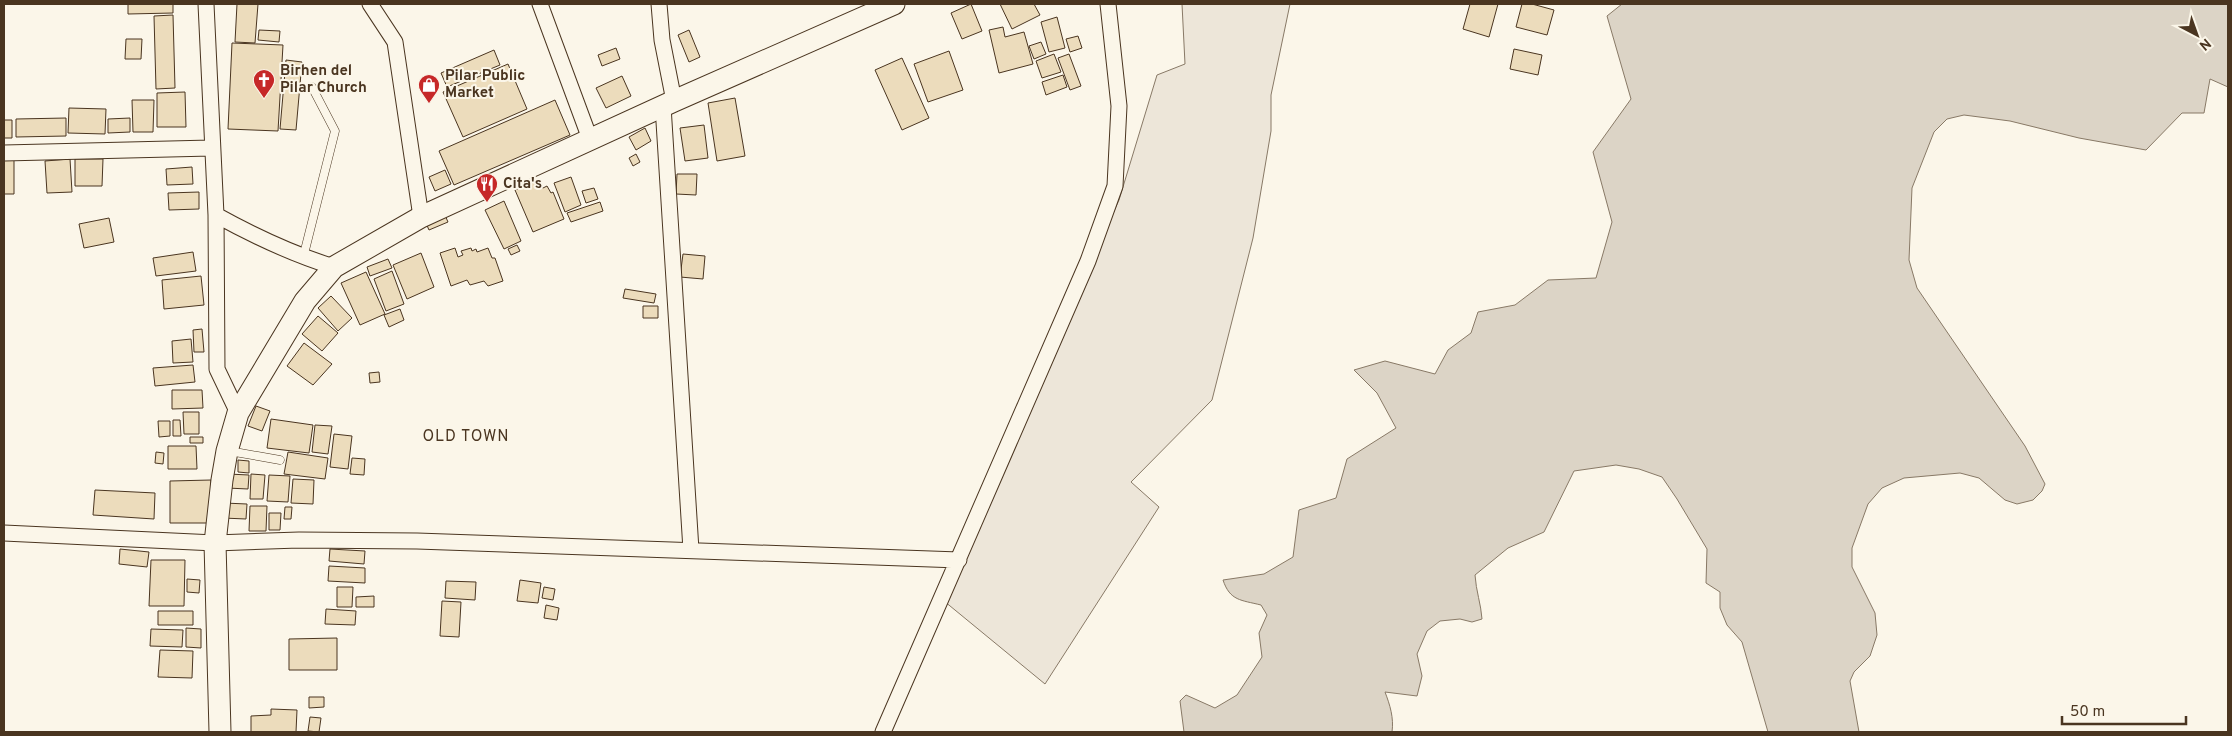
<svg xmlns="http://www.w3.org/2000/svg" width="2232" height="736" font-family="Overpass,sans-serif">
<rect width="100%" height="100%" fill="#fbf6e9"/>
<path fill="#ede6d9" stroke="#887966" d="M1182,4H1290L1271,95V131L1253,238L1212,400L1131,482L1159,507L1045,684L944,601L1017,425L1119,200L1157,75L1185,64Z"/>
<path fill="#dcd4c6" stroke="#887966" d="M1622,4H2228V87L2210,79L2204,113H2182L2146,150L2079,138L2010,121L1964,115L1947,119L1934,132L1912,188L1909,260L1917,288L2025,446L2045,484L2042,491L2033,500L2017,504L2005,500L1979,478L1960,473L1904,478L1882,488L1868,504L1852,548V567L1875,613L1877,635L1870,656L1854,672L1850,681L1859,732H1768L1742,642L1727,625L1720,608V592L1706,583L1707,549L1677,499L1662,477L1639,469L1616,465L1574,471L1544,532L1508,548L1475,575C1476,591 1481,604 1482,619L1472,622L1460,619L1440,621L1427,631L1417,654L1422,676L1417,696L1385,692C1390,705 1394,718 1392,732H1184L1180,701L1186,695L1215,708L1237,695L1262,657L1259,633L1267,615L1261,605C1241,600 1230,601 1223,580L1264,574L1293,557L1299,510L1336,498L1347,459L1396,428L1377,393L1354,370L1385,361L1435,374L1448,350L1471,333L1478,312L1515,305L1548,280L1596,278L1612,222L1593,152L1631,99L1607,16Z"/>
<path fill="#ecdcbc" stroke="#4a3520" d="M128,4H173V13L128,14Z
M237,4H258L255,43L235,42Z
M971,4L982,31L962,39L951,13Z
M1000,4H1034L1040,15L1012,29Z
M1470,4H1498L1489,37L1463,29Z
M1522,4H1532L1554,10L1547,35L1516,27Z
M173,15L175,88L156,89L154,16Z
M1057,17L1065,48L1049,52L1041,22Z
M1003,27L1005,37L1024,32L1033,64L999,73L989,30Z
M259,30L280,31L279,42L258,40Z
M689,30L700,57L689,62L678,35Z
M1078,36L1082,48L1070,52L1066,39Z
M126,39H142L141,59H125Z
M1041,42L1046,54L1034,59L1029,46Z
M232,43L283,45L278,131L228,129Z
M616,48L620,59L602,66L598,55Z
M1514,49L1542,55L1538,75L1510,69Z
M494,50L500,65L447,87L441,73Z
M949,51L963,90L928,102L914,64Z
M1054,54L1061,72L1042,78L1036,61Z
M1069,54L1081,86L1070,90L1058,58Z
M902,58L929,118L902,130L875,70Z
M286,60L302,62L296,130L280,129Z
M508,64L527,109L463,137L443,92Z
M1063,75L1067,87L1046,95L1042,82Z
M622,76L631,96L606,108L596,88Z
M185,92L186,127H157V93Z
M735,98L745,156L717,161L708,103Z
M132,100H154L153,132H133Z
M555,100L570,135L454,185L439,151Z
M69,108L106,109L105,134L68,133Z
M66,118V136L16,137V119Z
M130,118V132L108,133V119Z
M4,120H12V138H4Z
M704,125L708,158L685,161L680,128Z
M645,128L651,141L636,150L629,137Z
M636,154L640,162L633,166L629,158Z
M4,156H14V194H4Z
M70,159L72,192L47,193L45,161Z
M75,159H103L102,186H75Z
M192,167L193,184L167,185L166,169Z
M445,170L451,184L435,191L429,177Z
M677,174H697L696,195L676,194Z
M571,177L581,205L565,212L554,183Z
M534,182L543,188L547,186L551,193L553,192L564,219L533,232L515,190Z
M594,188L598,199L586,203L582,191Z
M199,192V209L169,210L168,193Z
M504,201L521,241L504,249L485,210Z
M600,202L603,211L571,222L567,213Z
M444,213L448,222L429,230L425,221Z
M109,218L114,242L84,248L79,224Z
M517,245L520,251L511,255L508,249Z
M455,248L458,257L463,255L461,251L471,248L472,251L476,249L477,252L488,248L492,258H495L503,281L488,286L484,281L470,285L467,280L451,286L440,253Z
M193,252L196,271L156,276L153,258Z
M421,253L434,287L407,299L393,265Z
M683,254L705,256L703,279L680,277Z
M388,259L392,268L370,276L367,267Z
M392,271L404,304L386,311L374,279Z
M366,272L385,314L360,325L341,283Z
M201,276L204,305L164,309L162,280Z
M625,289L656,294L654,303L623,298Z
M331,296L352,318L338,331L318,308Z
M643,306H658V318H643Z
M400,309L404,320L389,327L384,315Z
M318,316L338,333L322,351L302,334Z
M202,329L204,352H194L193,330Z
M191,339L193,362L173,363L172,341Z
M304,343L332,364L313,385L287,366Z
M193,365L195,382L155,386L153,368Z
M379,372L380,382L370,383L369,373Z
M172,390H202L203,408L172,409Z
M256,406L270,411L262,431L248,426Z
M183,412H199V434H184Z
M271,419L313,425L309,453L267,448Z
M173,420H180L181,436H173Z
M158,421H170V436L159,437Z
M315,425L332,426L328,454L312,452Z
M334,434L352,436L348,469L330,467Z
M190,437H203V443H190Z
M168,446H196L197,469H168Z
M156,452L164,453L163,464L155,463Z
M288,452L328,458L325,479L284,474Z
M352,458L365,459L364,475L350,474Z
M238,460L249,461V473L238,472Z
M228,474L249,475L248,489L227,488Z
M251,474L265,475L263,499H250Z
M269,475L290,476L288,502L267,501Z
M293,479L314,480L313,504L291,503Z
M211,480V523H170V481Z
M95,490L155,493L154,519L93,515Z
M224,503L247,504L246,519L223,518Z
M250,506H267L266,531H249Z
M285,507H292L291,519H284Z
M269,513H281L280,530H269Z
M120,549L149,552L147,567L119,564Z
M330,549L365,551L364,564L329,561Z
M151,560H185L184,606H149Z
M329,566L365,568V583L328,581Z
M187,579L200,580L199,593L187,592Z
M520,580L541,583L538,603L517,601Z
M446,581L476,582L475,600L445,598Z
M337,587H353L352,607H337Z
M544,587L555,589L553,600L542,598Z
M374,596V607H356V597Z
M442,601L461,602L459,637L440,636Z
M546,605L559,608L557,620L544,618Z
M326,609L356,611L355,625L325,624Z
M158,611H193V625H158Z
M186,628L201,629V648L186,647Z
M151,629L183,630L182,647L150,646Z
M337,638V670H289V639Z
M160,650L193,651L192,678L158,677Z
M309,697H324V707L309,708Z
M271,709L297,710L296,732H251V716L271,715Z
M310,717L321,718L319,732L308,731Z"/>
<g fill="none" stroke-linecap="round" stroke-linejoin="round">
<g stroke="#4a3520" stroke-width="9">
<path id="service" d="M303,258L335,131L312,87
M229,451L280,460"/>
</g>
<g stroke="#4a3520" stroke-width="17">
<path id="minor" d="M206,4L216,215L217,369L238,413
M370,4L395,42L421,217
M540,4L590,139
M659,4L662,40L674,101
M663,106L691,550
M4,153L211,148
M216,215C254,236 292,254 334,267
M4,533L215,543L299,540L417,541L959,560
M883,732L1088,261L1115,186L1119,106L1108,4"/>
</g>
<g stroke="#4a3520" stroke-width="23">
<path id="secondary" d="M220,732L215,543L222,480L227,451L238,413L305,301L334,267L421,217L674,101L894,4"/>
</g>
<use href="#service" stroke="#fbf6e9" stroke-width="8"/>
<use href="#minor" stroke="#fbf6e9" stroke-width="15"/>
<use href="#secondary" stroke="#fbf6e9" stroke-width="21"/>
</g>
<defs>
<g id="church-pin" transform="scale(1.125)"><path d="M0 17L-7.5 6A9.5 9.5 0 1 1 7.5 6Z" fill="#c62828" stroke="#fbf6e9"/><path d="M-1.2-6h2.4v3.5h3.3v2.4h-3.3V6h-2.4V-.1h-3.3v-2.4h3.3Z" fill="#fff"/></g>
<g id="shop-pin" transform="scale(1.125)"><path d="M0 17L-7.5 6A9.5 9.5 0 1 1 7.5 6Z" fill="#c62828" stroke="#fbf6e9"/><path d="M-5-2.5h2.3a2.7 3.5 0 0 1 5.4 0H5L5.5 6h-11ZM-1.5-2.5h3a1.5 2.3 0 0 0-3 0Z" fill="#fff"/></g>
<g id="restaurant-pin" transform="scale(1.125)"><path d="M0 17L-7.5 6A9.5 9.5 0 1 1 7.5 6Z" fill="#c62828" stroke="#fbf6e9"/><path d="M-5-6h1v4h1v-4h1v4h1v-4h1v5L-1.5 .5V6h-2V.5L-5-1ZM5-6V6H3V1.5H1.5Q1.5-4 5-6Z" fill="#fff"/></g>
</defs>
<g fill-rule="evenodd">
<use href="#church-pin" x="264" y="80"/>
<use href="#shop-pin" x="429" y="85"/>
<use href="#restaurant-pin" x="487" y="184"/>
</g>
<g text-anchor="middle" dominant-baseline="central" stroke-width="4" stroke-linejoin="round" paint-order="stroke">
<g font-size="15" font-weight="bold" fill="#4a3520" stroke="#fbf6e9" text-anchor="start">
<text x="280" y="71">Birhen del<tspan x="280" dy="17">Pilar Church</tspan></text>
<text x="445" y="76">Pilar Public<tspan x="445" dy="17">Market</tspan></text>
<text x="503" y="184">Cita's</text>
</g>
<g font-size="16" letter-spacing="1" fill="#4a3520" stroke="#fbf6e9">
<text x="466" y="437">OLD TOWN</text>
</g>
</g>
<rect width="2232" height="736" fill="none" stroke="#4a3520" stroke-width="10"/>
<g transform="translate(2197 35) rotate(139)" stroke="#fbf6e9" stroke-width="4" paint-order="stroke">
<path d="M0-4L9 19L0 12L-9 19Z" fill="#4a3520"/>
<text y="-8" font-size="14" font-weight="bold" text-anchor="middle" fill="#4a3520">N</text>
</g>
<path d="M2062 716v8h124v-8" fill="none" stroke="#4a3520" stroke-width="2.5"/>
<text x="2070" y="716" font-size="15" fill="#4a3520" stroke="#fbf6e9" stroke-width="4" paint-order="stroke">50 m</text>
</svg>
